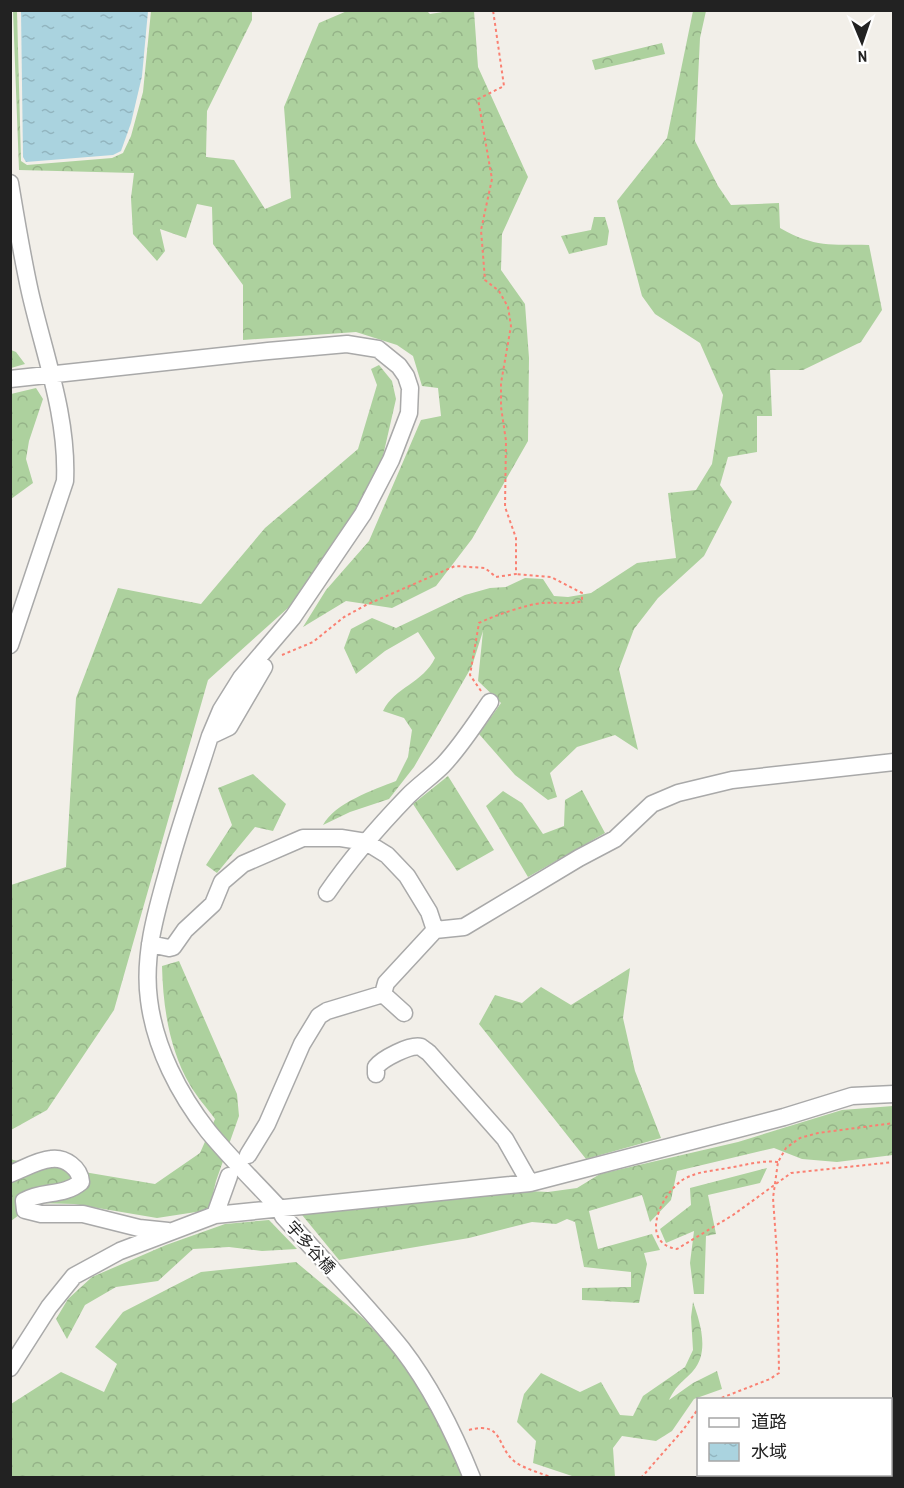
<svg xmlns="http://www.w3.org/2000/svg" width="904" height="1488" font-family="'Archivo Narrow','Noto Sans JP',sans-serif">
<defs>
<pattern id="forest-crowns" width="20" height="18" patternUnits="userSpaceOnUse" patternTransform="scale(1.5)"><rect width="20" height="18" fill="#add19e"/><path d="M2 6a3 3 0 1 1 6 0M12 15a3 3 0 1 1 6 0" fill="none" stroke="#95b388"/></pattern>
<pattern id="water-ripples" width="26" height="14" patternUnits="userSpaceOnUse" patternTransform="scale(1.5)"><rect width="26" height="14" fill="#aad3df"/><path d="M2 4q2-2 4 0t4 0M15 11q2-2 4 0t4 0" fill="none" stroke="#92b5bf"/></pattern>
</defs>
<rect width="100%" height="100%" fill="#f2efe9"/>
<path fill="url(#forest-crowns)" d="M427,11L430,14L449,11H474L478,67L528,177L502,234L501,270L525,304L529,358L528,441L472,539L436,586L392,608L346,601L303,627L326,590L369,541L421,420L441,416L438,388L422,386L413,356L397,345L356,332L243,340V285L213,244L212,207L197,204L186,238L160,229L165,251L157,261L133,234L131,198L134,173L19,170L13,11H17L21,161L27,165L112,158L123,153L131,136L143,92L151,11H252V20L207,111L206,157L234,160L265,209L291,198L284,107L319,23L347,11Z
M693,11H706L700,38L695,141L718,186L731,205L779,203L780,228C815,248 831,244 869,245L882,310L861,342L803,370H770L772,416H757V452L728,457L720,485L732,502L704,556L658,598L634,629L619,669L638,750L615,735L577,747L550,773L557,797L548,800L515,775L479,734L501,703L478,681L483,631L472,666L414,767L389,799L350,812L323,825C335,803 373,790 396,781L408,757L412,730L404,718L383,711C395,687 423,683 435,658L418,632L385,651L356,674L344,648L351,629L372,618L396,628L465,595L490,588L506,587L525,578L543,579L554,596L568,597L591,593L637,563L676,558L668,493L696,490L712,464L723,395L700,343L655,314L642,296L617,201L667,138Z
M662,43L665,54L595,70L592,60Z
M594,217H605L609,231L607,245L569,254L561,236L591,230Z
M11,350L16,352L25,364L11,368Z
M379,365L392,381L396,399L383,456L355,527L329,567L288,608L208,680L114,1010L47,1110L11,1130V885L66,867L76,698L118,588L201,604L265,528L358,449L377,385L371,369Z
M36,388L43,399L29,441L26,459L33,483L11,499V394Z
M253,774L286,804L273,831L255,827L217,873L206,865L232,825L218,788Z
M448,776L494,850L457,871L413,804Z
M582,790L605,833L528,877L486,806L503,791L522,803L543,834L564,826L565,800Z
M179,961L237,1094L239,1116L216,1181L209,1210L157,1218L74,1204L35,1203L11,1221L10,1157L13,1160L155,1184L200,1153L215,1119C207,1108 197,1097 190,1085C169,1049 163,1006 162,966Z
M630,968L623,1018L635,1071L661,1138L586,1159L479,1024L495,995L522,1003L541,987L571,1005Z
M893,1106V1155L837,1162L802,1159L774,1148L677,1171L671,1200L650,1222L642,1195L589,1211L598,1249L652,1234L660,1250L644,1253L647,1264L639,1303L582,1300V1288L631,1287V1272L584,1267L575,1222L567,1219L556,1224L532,1222L469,1238L339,1260L298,1210L529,1191L548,1192L577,1188L600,1174L738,1142L842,1110Z
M767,1168L760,1183L708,1195L716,1234L706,1236L704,1294H694L690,1263L694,1231L666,1243L660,1229L691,1205L690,1188Z
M269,1220L297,1249L262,1251L229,1247L193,1249L158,1281L116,1287L85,1305L67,1339L56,1319L68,1299L92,1277L166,1245L225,1224Z
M296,1262L364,1319L410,1370L449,1434L462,1477L11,1478V1404L61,1372L104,1392L117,1364L95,1347L123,1312L201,1272Z
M693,1302C700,1322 710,1352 693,1371C682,1383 677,1384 669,1400L693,1383L717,1371L722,1389L694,1399L672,1431L656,1441L622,1436L613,1448L615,1477H575L533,1463L536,1441L517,1422L524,1394L541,1373L580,1392L601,1382L620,1415L633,1416L643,1396L685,1367L693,1350L691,1317Z"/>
<path fill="url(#water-ripples)" d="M21,11H148L142,76L131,123L121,151L113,155L26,162L23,157Z"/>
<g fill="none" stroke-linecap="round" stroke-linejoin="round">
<g stroke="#a9a9a9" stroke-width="19">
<path id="minor" d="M10,183C16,219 22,256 30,292C44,354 68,416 65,481L10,645
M10,379L268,351L347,344L378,349L399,366L406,376L410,388L409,413L391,460L363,514L293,617L241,678L221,710L210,736C196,781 180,825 168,870C156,912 143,956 149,1000C155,1048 179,1094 208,1131C230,1158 256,1183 279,1208L283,1216C323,1260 365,1303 402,1349C432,1388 454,1433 472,1478
M210,736L229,727L264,667
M327,893C351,858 379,826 408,796C419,785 432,776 443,765C461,746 475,724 490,702
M150,944L169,948L173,947L185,930L213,904L222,882L243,864L303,838H341L366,842L387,855L407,876L429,912L435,930
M383,994L386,983L435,930L464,927L579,858L615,839L652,804L678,793L732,780L894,762
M383,994L404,1013
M376,1074V1067C382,1059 410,1044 421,1047C422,1048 428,1052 429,1053L505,1139L530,1183
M248,1155L267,1124L302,1044L319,1016L327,1011L383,994
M10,1174C23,1169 38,1160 51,1159C65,1157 80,1168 81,1182C63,1197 43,1190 24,1201L25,1210L41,1214H83L139,1228L168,1231
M215,1215L229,1176
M10,1368L49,1307L74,1276L120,1251L215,1215L530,1183L784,1117L852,1096L894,1094"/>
</g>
<path stroke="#fa8072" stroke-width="2" stroke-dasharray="3 3" stroke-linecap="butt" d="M282,655L313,642L344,617L366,605L455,566L485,568L496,577L516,574V538L505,507L506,441L501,407V383L511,326L508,307L499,291L485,280L481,230L492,179L478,99L504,86L493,10
M481,691L470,675L479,623C493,616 528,604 543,603C556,602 570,605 582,601V593L551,577L516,574
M778,1162C761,1160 746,1165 728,1168C712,1171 699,1171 684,1179C661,1193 638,1243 677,1249L733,1215L791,1173L894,1162
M716,1400L770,1379L779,1373L777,1254L773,1198L778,1162L786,1148L800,1138L818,1133L894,1123
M469,1430C504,1421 496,1446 514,1461C524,1469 541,1473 553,1478
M641,1478L683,1430L698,1409"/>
<use href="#minor" stroke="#fff" stroke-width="16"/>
</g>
<g text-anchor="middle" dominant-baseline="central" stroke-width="4.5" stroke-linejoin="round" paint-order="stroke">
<g font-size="16" fill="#222" stroke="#fff">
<text transform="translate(311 1247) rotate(48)">宇多谷橋</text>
</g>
</g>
<rect width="904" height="1488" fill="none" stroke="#222222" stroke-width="24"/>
<rect x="697" y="1398" width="195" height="78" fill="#ffffff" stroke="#a7a7a7" stroke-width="1.5"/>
<rect x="709" y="1418" width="30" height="9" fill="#ffffff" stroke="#a7a7a7" stroke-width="1.5"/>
<text x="751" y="1428" font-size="18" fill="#222222">道路</text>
<rect x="709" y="1443" width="30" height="18" fill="url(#water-ripples)" stroke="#a7a7a7" stroke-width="1.5"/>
<text x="751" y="1458" font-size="18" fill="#222222">水域</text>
<g transform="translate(862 42) rotate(178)" stroke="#ffffff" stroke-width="4.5" paint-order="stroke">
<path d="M0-4.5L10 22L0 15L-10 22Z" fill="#222222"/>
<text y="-9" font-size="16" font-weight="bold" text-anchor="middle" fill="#222222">N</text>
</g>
</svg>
